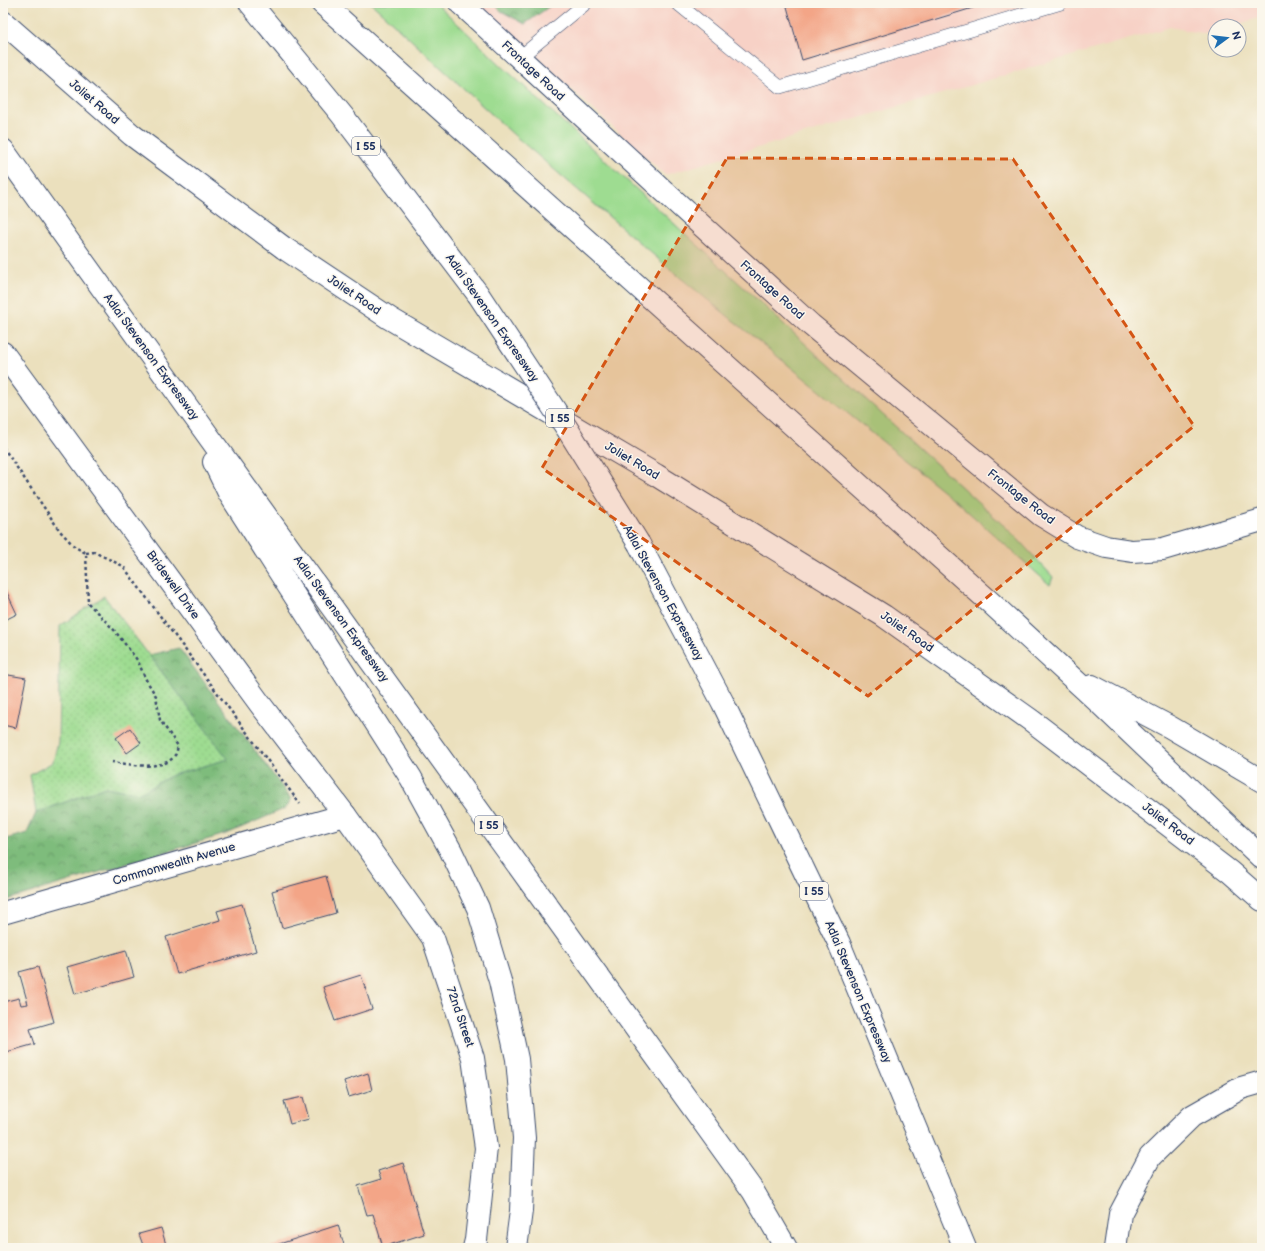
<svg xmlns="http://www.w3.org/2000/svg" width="1265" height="1251" font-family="'Balsamiq Sans',sans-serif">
<defs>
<pattern id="forest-crowns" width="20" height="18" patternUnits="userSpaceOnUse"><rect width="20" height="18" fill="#7ebc7b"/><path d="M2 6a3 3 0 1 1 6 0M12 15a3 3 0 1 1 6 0" fill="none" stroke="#669968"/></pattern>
<pattern id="park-dots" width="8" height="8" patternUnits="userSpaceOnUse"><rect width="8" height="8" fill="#9edc91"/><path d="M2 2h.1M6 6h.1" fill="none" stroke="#88bd7f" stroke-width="1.8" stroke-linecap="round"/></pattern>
</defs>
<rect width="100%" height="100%" fill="#fbf7ec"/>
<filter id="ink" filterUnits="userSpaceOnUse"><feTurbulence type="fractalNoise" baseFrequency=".025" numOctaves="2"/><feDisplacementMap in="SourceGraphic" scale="8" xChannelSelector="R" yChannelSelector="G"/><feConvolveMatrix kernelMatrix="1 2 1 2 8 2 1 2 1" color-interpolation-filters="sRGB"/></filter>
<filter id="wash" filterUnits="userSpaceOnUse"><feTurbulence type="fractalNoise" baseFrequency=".012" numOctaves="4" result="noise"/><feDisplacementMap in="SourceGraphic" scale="16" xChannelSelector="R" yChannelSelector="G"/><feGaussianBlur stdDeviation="0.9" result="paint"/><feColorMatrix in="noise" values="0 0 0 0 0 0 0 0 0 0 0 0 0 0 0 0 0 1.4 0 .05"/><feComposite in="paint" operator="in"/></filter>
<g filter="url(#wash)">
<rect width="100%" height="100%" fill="#ebe0bd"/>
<path fill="#f7d1c6" d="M477,3H1262V17L1232,26H1215V31L1206,34L1170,27L665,175Z"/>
<path fill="#9edc91" stroke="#5c8678" d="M371,3H436L503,67L1013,534L1053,577L1050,585L956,501L677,275L514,135Z"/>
<path fill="url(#forest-crowns)" stroke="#4c766c" d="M493,3H554L525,24L501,11Z
M179,648L291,799L286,808L229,833L3,901V840L27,833L36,813L105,787L140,793L172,775L227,759L149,655Z"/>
<path fill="url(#park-dots)" stroke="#5c8678" d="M104,596L228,759L172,775L140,793L105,787L36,813L30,775L53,762L58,742L60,626Z"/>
<g id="blocks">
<path fill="#f3a587" d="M786,3H989L802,60Z
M3,584L17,614L3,621Z
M3,674L26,678L16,728L3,725Z
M130,728L141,743L127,753L116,738Z
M326,876L336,913L282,928L272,891Z
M242,904L256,951L177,974L166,937L220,920L217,911Z
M126,950L134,977L75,994L67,967Z
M38,967L54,1022L30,1029L35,1044L3,1053V1002L19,998L21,1005L28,1004L19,972Z
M361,975L372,1009L335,1021L323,987Z
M368,1073L372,1090L349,1097L344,1081Z
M303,1097L309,1119L290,1124L284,1101Z
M403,1163L424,1234L383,1247L373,1214L367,1215L358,1186L381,1179L378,1171Z
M338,1225L345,1248H271L270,1247Z
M161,1228L167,1248H144L139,1234Z"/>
</g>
</g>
<g filter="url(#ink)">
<use href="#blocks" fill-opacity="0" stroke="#3a4a6c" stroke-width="1"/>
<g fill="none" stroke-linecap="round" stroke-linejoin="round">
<g stroke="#3a4a6c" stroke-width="14">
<path id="service" d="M677,3L780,87L1061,3
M519,58L586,3"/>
</g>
<g stroke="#3a4a6c" stroke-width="24">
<path id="minor" d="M460,3L666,193L811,325L1041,515L1077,537L1106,547L1132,551L1163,549L1262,520
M3,913L345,815"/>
</g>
<g stroke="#3a4a6c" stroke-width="24">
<path id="tertiary" d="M3,353L260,704L345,815L433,938L473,1058L486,1148L476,1240L474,1248"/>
</g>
<g stroke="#3a4a6c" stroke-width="24">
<path id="motorway" d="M250,3L342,115L478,294
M322,3L991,603L1093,697L1262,858
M3,22L132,135L284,248L389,318L656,475L884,616L1032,721L1230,872L1262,900
M3,150L186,405L753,1191L786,1248
M214,462L229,493L411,778L451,851L478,908L500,981L517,1059L524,1138L521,1211L516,1248
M639,544L723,703L839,943L965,1248
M1092,686L1170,727L1262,781
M1115,1248L1120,1214L1150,1157L1192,1116L1241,1088L1262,1082"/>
</g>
<path stroke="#3a4a6c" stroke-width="2.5" stroke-dasharray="3 3" stroke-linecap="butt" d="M3,447L60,531L75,547L86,553L88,603L115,631L138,661L145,678L156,696L160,720L178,746C177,749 177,753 175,755C165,772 128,764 112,762
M86,553L94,552L123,566L300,804"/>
<use href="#service" stroke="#fff" stroke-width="13"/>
<use href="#minor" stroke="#fff" stroke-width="22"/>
<use href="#tertiary" stroke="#fff" stroke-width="22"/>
<use href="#motorway" stroke="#fff" stroke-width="22"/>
<g stroke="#3a4a6c" stroke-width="24" stroke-linecap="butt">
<path id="motorway-bridge" d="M478,294L568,430L639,544"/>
</g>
<use href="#motorway-bridge" stroke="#fff" stroke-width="22"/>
</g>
</g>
<path fill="#d45514" fill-opacity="0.2" stroke="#d45514" stroke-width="3" stroke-dasharray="8 5" stroke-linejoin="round" d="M727,158L1013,159L1194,426L868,696L542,468Z"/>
<g text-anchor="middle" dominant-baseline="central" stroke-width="3" stroke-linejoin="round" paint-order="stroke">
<g fill="#fbf7ec" stroke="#5e6b89" stroke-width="1">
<rect x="352" y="137" width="28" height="18" rx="3"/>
<rect x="546" y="409" width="28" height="18" rx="3"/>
<rect x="475" y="816" width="28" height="18" rx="3"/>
<rect x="800" y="882" width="28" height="18" rx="3"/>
</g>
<g font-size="11" font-weight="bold" fill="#1b2f5e">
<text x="366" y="146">I 55</text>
<text x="560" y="418">I 55</text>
<text x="489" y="825">I 55</text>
<text x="814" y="891">I 55</text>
</g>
<g font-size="12" fill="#1b2f5e" stroke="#fbf7ec">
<text transform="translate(533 71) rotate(43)">Frontage Road</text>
<text transform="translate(94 102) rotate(41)">Joliet Road</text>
<text transform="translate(772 290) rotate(42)">Frontage Road</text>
<text transform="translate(354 295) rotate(34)">Joliet Road</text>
<text transform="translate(492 318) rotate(55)">Adlai Stevenson Expressway</text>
<text transform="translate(151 357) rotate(54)">Adlai Stevenson Expressway</text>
<text transform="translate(632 461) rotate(31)">Joliet Road</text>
<text transform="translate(1021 497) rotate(38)">Frontage Road</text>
<text transform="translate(173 585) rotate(54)">Bridewell Drive</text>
<text transform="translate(663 593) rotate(61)">Adlai Stevenson Expressway</text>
<text transform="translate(341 619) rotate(54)">Adlai Stevenson Expressway</text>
<text transform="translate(907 632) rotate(35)">Joliet Road</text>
<text transform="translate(1168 824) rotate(37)">Joliet Road</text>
<text transform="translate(174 864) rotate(-16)">Commonwealth Avenue</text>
<text transform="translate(858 992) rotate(67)">Adlai Stevenson Expressway</text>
<text transform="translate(460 1017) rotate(71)">72nd Street</text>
</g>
</g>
<rect width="1265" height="1251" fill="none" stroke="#fbf7ec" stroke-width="16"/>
<g transform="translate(1227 38) rotate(75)"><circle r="19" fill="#fbf7ec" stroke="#a1a7b3"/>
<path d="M0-3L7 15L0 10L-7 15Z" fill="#1f6fb2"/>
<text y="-6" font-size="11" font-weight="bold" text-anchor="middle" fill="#1b2f5e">N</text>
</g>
</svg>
